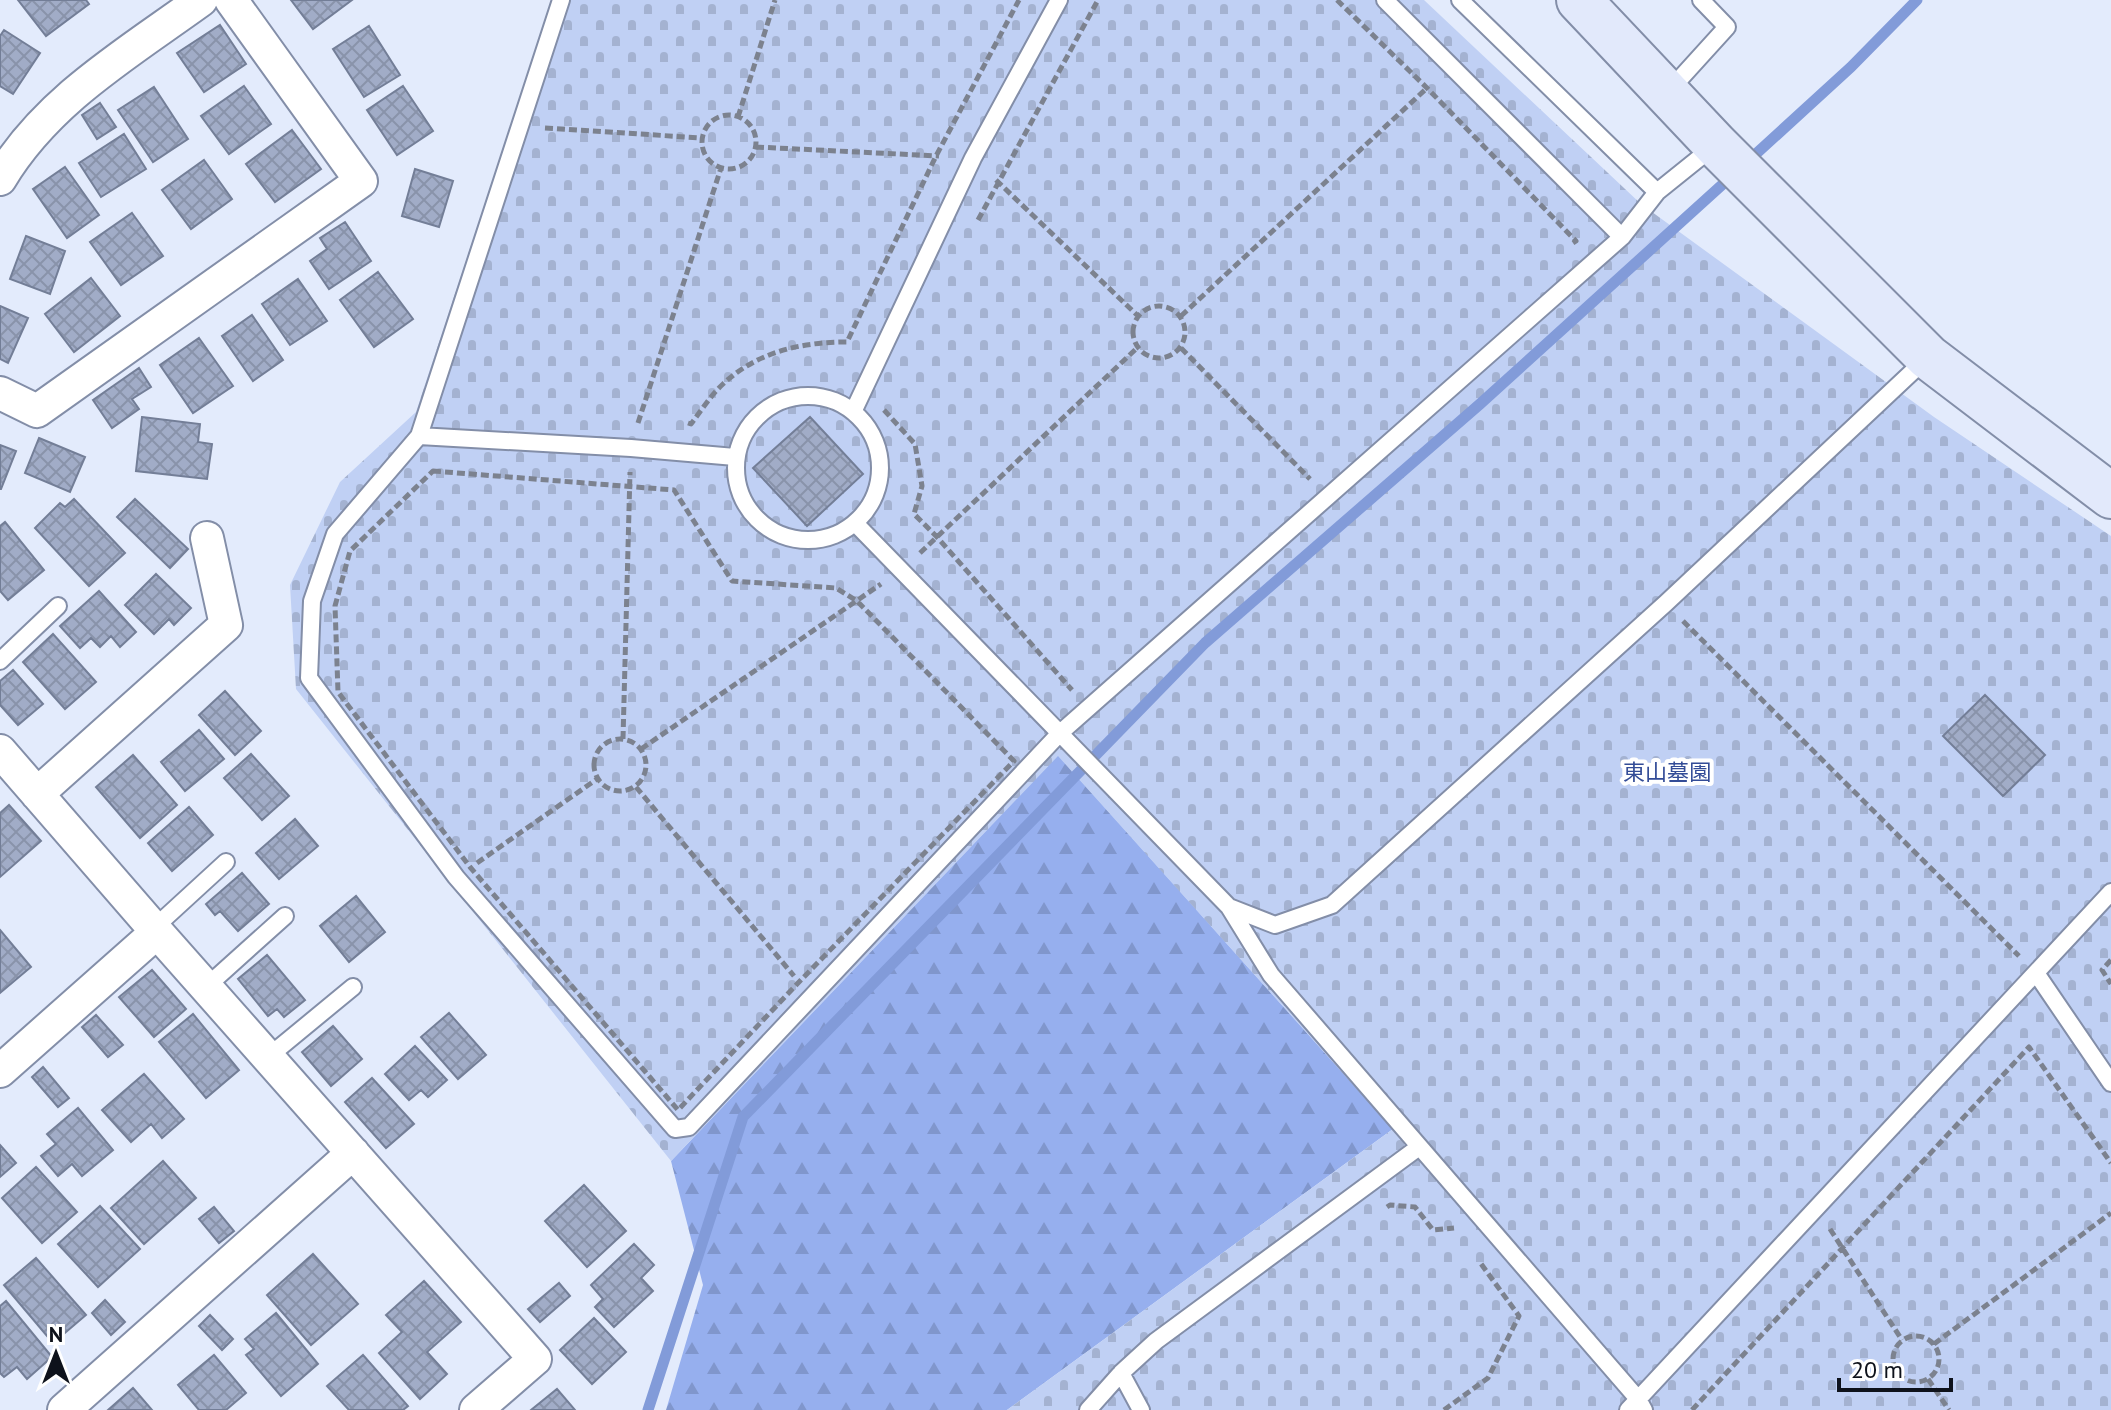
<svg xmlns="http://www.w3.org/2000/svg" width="2111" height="1410" font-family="'PT Sans','Noto Sans JP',sans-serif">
<defs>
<pattern id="forest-firs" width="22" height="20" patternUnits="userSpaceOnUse" patternTransform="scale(2)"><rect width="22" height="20" fill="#96afee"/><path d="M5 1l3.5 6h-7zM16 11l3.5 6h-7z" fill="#8096cc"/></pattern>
<pattern id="cemetery-stones" width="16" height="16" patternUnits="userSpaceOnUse" patternTransform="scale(2)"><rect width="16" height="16" fill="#c0d0f4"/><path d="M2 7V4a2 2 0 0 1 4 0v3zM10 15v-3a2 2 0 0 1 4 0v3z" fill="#a4b2d1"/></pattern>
<pattern id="building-cross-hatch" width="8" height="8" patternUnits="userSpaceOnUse" patternTransform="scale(2)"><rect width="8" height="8" fill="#a1acc7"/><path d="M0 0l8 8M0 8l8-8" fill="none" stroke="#8993aa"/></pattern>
</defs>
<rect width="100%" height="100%" fill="#e3ebfc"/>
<path fill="url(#forest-firs)" d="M1058,755L1393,1129L1007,1410H666L703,1285L671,1161Z"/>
<path fill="url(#cemetery-stones)" d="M552,0H1424L1641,204L1934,417L2111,536V1410H1007L1393,1129L1058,756L671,1161L296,689L290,585L340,482L416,412Z"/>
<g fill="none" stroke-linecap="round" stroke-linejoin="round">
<path stroke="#829bd9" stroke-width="11" d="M1747,162L1851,67L1917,0
M648,1410L743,1117L1205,643L1480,404L1734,174"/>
</g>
<path fill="url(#building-cross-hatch)" stroke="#737e97" stroke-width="2" d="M18,0H86L89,4L46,36Z
M291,0H352L313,29Z
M220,25L246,64L204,92L177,53Z
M369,26L400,75L364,97L333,49Z
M4,30L40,53L13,94L0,86V36Z
M244,86L271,124L229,154L201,116Z
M403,86L433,131L397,155L367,110Z
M154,87L188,139L153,162L118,110Z
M100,103L116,127L97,139L82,115Z
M292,130L321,169L275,202L246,164Z
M124,134L146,169L101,197L79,163Z
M204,160L232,199L191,229L162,190Z
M65,167L99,215L67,238L33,189Z
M415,169L453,181L439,227L402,216Z
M132,213L163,256L121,285L90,242Z
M345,222L371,261L329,289L310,261L327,249L320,238Z
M26,236L65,251L50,294L10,279Z
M378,272L413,319L374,347L340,300Z
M91,278L120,316L74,352L45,314Z
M298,279L327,321L290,345L262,304Z
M0,306L28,318L8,363L0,359Z
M252,315L283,360L253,381L222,336Z
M199,338L233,386L193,413L160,365Z
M139,368L151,387L132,399L139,409L112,428L93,400Z
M142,417L200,424L198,442L212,444L207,479L136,471Z
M810,417L863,474L807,526L753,468Z
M39,438L85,457L70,492L25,473Z
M0,445L16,451L1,489H0Z
M74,499L125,553L89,586L35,528L60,503L65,507Z
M135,499L188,549L170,568L117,517Z
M5,522L44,570L8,600L0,591V526Z
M156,574L191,608L174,625L169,619L154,634L125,605Z
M99,591L136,632L120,647L111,636L100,647L91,638L80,648L60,626Z
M53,634L96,682L65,709L23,662Z
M13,670L43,704L18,725L0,705V681Z
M225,691L261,731L235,755L199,715Z
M1985,695L2045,755L2003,796L1943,736Z
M199,730L224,759L185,791L161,762Z
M251,754L289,796L262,820L224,778Z
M133,755L177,805L140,838L96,787Z
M9,805L41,841L0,877V813Z
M189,807L213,835L172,871L148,843Z
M295,819L318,846L279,879L256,853Z
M242,873L269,904L238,931L220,911L215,915L206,904Z
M356,896L385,932L349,962L320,926Z
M0,930L31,967L0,993Z
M267,955L305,1000L284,1017L277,1009L268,1016L238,979Z
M152,970L186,1009L154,1037L119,997Z
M449,1013L486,1055L458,1079L421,1037Z
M193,1014L239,1070L206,1098L159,1042Z
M96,1015L123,1045L108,1057L82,1027Z
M333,1026L362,1059L331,1086L302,1052Z
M415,1046L447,1080L428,1097L421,1090L409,1100L385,1074Z
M43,1067L69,1098L58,1107L32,1077Z
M144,1074L184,1119L162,1138L151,1124L131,1142L102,1110Z
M372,1078L414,1124L386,1148L345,1102Z
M78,1108L113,1150L82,1176L72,1164L58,1176L41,1156L56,1144L47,1134Z
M0,1145L16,1163L0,1177Z
M163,1161L196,1198L144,1244L111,1208Z
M36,1167L77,1212L42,1243L2,1198Z
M584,1185L626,1231L587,1267L545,1221Z
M100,1206L140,1249L98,1287L58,1244Z
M214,1207L234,1231L219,1243L199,1219Z
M634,1244L654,1265L641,1278L653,1291L614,1327L595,1307L603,1299L591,1285Z
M313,1254L358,1304L311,1345L267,1295Z
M36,1258L86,1315L53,1343L4,1285Z
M424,1281L461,1322L427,1352L447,1374L420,1399L379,1353L402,1332L386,1315Z
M559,1283L570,1296L540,1322L528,1309Z
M105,1300L125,1322L111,1335L92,1313Z
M6,1301L52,1357L27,1379L17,1367L4,1377L0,1373V1306Z
M276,1313L318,1364L281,1396L246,1355L254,1349L245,1339Z
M210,1315L233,1339L222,1350L199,1326Z
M594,1318L626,1352L592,1384L560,1350Z
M214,1355L246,1393L226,1410H199L178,1385Z
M363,1355L408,1406L403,1410H349L327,1386Z
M133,1388L152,1410H108Z
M557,1389L575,1410H531Z"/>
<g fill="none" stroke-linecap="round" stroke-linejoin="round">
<g stroke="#838ea8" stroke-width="20">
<path id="lane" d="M561,0L419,436L335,534L312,601L309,678L456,877L675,1129L689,1127L1060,733L1622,237
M1385,0L1622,237L1657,192
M1460,0L1657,192L1713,147
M1668,92L1727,27L1701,0
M736 468a72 72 0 1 1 144 0a72 72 0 1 1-144 0Z
M853,412L973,158L1059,0
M419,436L631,448L735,457
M855,523L1229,907L1275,925L1332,905L1666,603L1927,358
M0,661L58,606
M1229,907L1271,975L1638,1399L1644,1410
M154,928L226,862
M2036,973L2111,1083
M206,987L285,916
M268,1057L353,987
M1121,1373L1141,1410
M1088,1410L1121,1373L1156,1341L1419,1147
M1628,1410L2111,892"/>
</g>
<g stroke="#838ea8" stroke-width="36">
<path id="street" d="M0,179C47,100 128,53 201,0
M0,393L37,411L361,181L231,0
M0,751L157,932L535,1359L476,1410
M37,794L226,625L207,538
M0,1071L157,932
M64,1410L353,1153"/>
</g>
<g stroke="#838ea8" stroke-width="48">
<path id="secondary" d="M1579,0L1716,145L1928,357L2111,496"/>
</g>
<path stroke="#7c828f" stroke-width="5" stroke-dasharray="8 4" stroke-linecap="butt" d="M1337,0L1427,88L1576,241L1573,243
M702 142a27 27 0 1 1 54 0a27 27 0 1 1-54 0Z
M738,117L775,0
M545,128L702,138
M756,147L939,156
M996,180L1138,316
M978,220L1098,0
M1133 332a26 26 0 1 1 52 0a26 26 0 1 1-52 0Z
M1181,316L1427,88
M1181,348L1310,479
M884,410L915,444L922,486L914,514L937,537L1072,690
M638,423L721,168
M688,423L691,424C701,411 711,395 723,384C757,352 801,342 847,342L936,156L1019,0
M433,471L674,490L732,581L836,588L857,601L1014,761L799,982L678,1110L470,867L338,692L335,606L350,551Z
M920,553L1137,348
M1683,621L2019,956
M594 765a26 26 0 1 1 52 0a26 26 0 1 1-52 0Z
M623,739L630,472
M641,749L881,584
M636,787L794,976
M477,863L597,779
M2111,960L2102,970L2111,984
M1387,1207L1390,1205L1415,1207L1433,1230L1454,1228
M1830,1229L1902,1340
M1893 1359a23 23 0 1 1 46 0a23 23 0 1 1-46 0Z
M1934,1344L2111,1213
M1928,1379L1949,1410
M1444,1410L1488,1378L1519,1316L1479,1261
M1692,1410L2029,1047L2111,1163"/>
<use href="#lane" stroke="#fff" stroke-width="16"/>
<use href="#street" stroke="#fff" stroke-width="32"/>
<use href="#secondary" stroke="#e2e9fb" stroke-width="44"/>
</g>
<g text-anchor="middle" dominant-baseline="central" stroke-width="8" stroke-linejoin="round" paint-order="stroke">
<g font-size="22" fill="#334c97" stroke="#fff">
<text x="1667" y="772">東山墓園</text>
</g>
</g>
<g transform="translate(56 1354)" stroke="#ffffff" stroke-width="6" paint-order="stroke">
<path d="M0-6L14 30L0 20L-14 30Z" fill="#0e121b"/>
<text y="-12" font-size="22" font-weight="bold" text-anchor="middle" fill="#0e121b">N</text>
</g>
<path d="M1839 1378v12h112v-12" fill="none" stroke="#0e121b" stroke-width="4"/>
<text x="1851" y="1378" font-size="24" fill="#0e121b" stroke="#ffffff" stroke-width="6" paint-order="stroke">20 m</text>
</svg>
